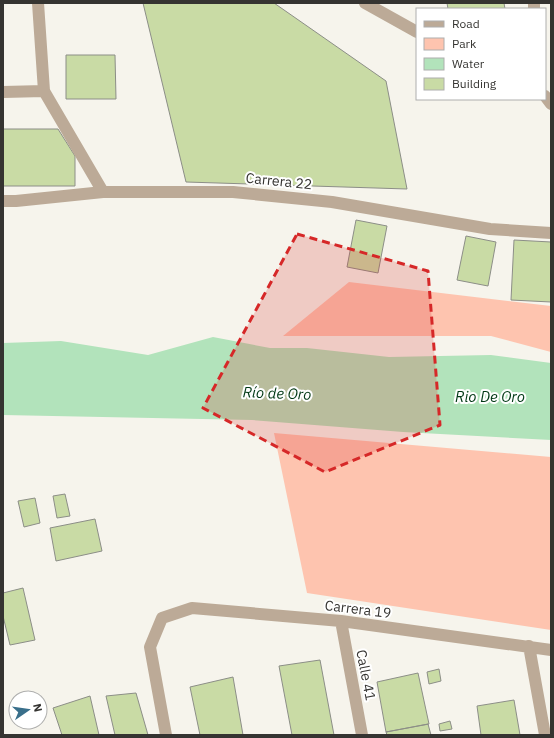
<svg xmlns="http://www.w3.org/2000/svg" width="554" height="738" font-family="'IBM Plex Sans',sans-serif">
<rect width="100%" height="100%" fill="#f6f4ec"/>
<path fill="#fec4af" d="M349,282L551,306V352L491,336H283Z
M274,433L551,457V630L307,593Z"/>
<path fill="#b2e3bb" d="M213,337L270,348H307L389,357L491,355L551,363V440L403,432L252,420L3,415V343L61,341L148,355Z"/>
<path fill="#c9dba5" stroke="#8c8e87" d="M143,3H274L386,81L407,189L186,182Z
M447,3H504L505,9H448Z
M66,55H115L116,99H66Z
M3,129H58L75,156V186H3Z
M356,220L387,226L378,273L347,267Z
M466,236L496,242L488,286L457,280Z
M514,240L551,242V302L511,300Z
M65,494L70,516L57,518L53,496Z
M35,498L40,523L24,527L18,501Z
M95,519L102,551L56,561L50,528Z
M23,588L35,640L10,645L3,616V593Z
M320,660L334,735H292L279,666Z
M439,669L441,681L429,684L427,672Z
M418,673L429,724L386,732L377,682Z
M233,677L243,735H200L190,687Z
M136,693L148,735H115L106,696Z
M90,696L99,735H62L53,708Z
M514,700L520,735H481L477,706Z
M450,721L452,729L440,731L439,724Z
M428,724L431,735H387L386,732Z"/>
<g fill="none" stroke-linecap="round" stroke-linejoin="round">
<path stroke="#bcaa97" stroke-width="12" d="M38,3L44,91L103,192
M365,3L417,32
M534,3V9
M3,92L44,91
M545,96L551,104
M3,201H16L103,192H233L332,202L490,229L551,233
M341,621L362,735
M529,646L545,735
M166,735L150,647L162,618L192,608L341,621L551,650"/>
</g>
<path fill="#d62828" fill-opacity="0.2" stroke="#d62828" stroke-width="3" stroke-dasharray="8 5" stroke-linejoin="round" d="M297,234L428,271L440,425L325,472L203,408Z"/>
<g text-anchor="middle" dominant-baseline="central" stroke-width="4" stroke-linejoin="round" paint-order="stroke">
<g font-size="14" fill="#353431" stroke="#fff">
<text transform="translate(279 181) rotate(6)">Carrera 22</text>
<text transform="translate(358 609) rotate(7)">Carrera 19</text>
<text transform="translate(366 675) rotate(79)">Calle 41</text>
</g>
<g font-size="15" font-style="italic" fill="#003814" stroke="#fff">
<text transform="translate(277 393) rotate(2)">Río de Oro</text>
<text x="490" y="396">Rio De Oro</text>
</g>
</g>
<rect width="554" height="738" fill="none" stroke="#353431" stroke-width="8"/>
<rect x="416" y="8" width="130" height="92" fill="#ffffff" stroke="#aeaead"/>
<rect x="424" y="21" width="20" height="6" fill="#bcaa97" stroke="#aeaead"/>
<text x="452" y="28" font-size="12" fill="#353431">Road</text>
<rect x="424" y="38" width="20" height="12" fill="#fec4af" stroke="#aeaead"/>
<text x="452" y="48" font-size="12" fill="#353431">Park</text>
<rect x="424" y="58" width="20" height="12" fill="#b2e3bb" stroke="#aeaead"/>
<text x="452" y="68" font-size="12" fill="#353431">Water</text>
<rect x="424" y="78" width="20" height="12" fill="#c9dba5" stroke="#aeaead"/>
<text x="452" y="88" font-size="12" fill="#353431">Building</text>
<g transform="translate(28 710) rotate(77)"><circle r="19" fill="#ffffff" stroke="#aeaead"/>
<path d="M0-3L7 15L0 10L-7 15Z" fill="#396f8b"/>
<text y="-6" font-size="11" font-weight="bold" text-anchor="middle" fill="#353431">N</text>
</g>
</svg>
